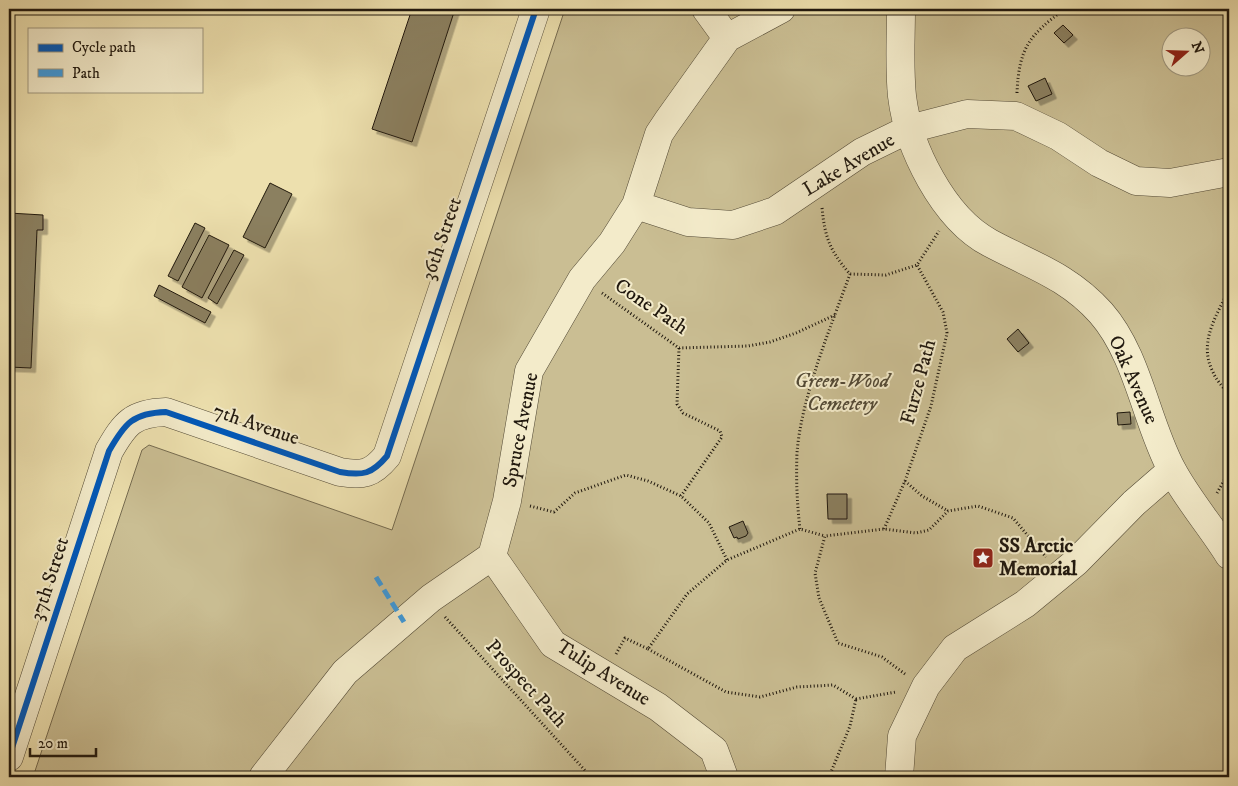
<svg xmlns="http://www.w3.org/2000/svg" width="1238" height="786" font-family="'IM FELL DW Pica',serif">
<defs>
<filter id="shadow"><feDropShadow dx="4.5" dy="4.5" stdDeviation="0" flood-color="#0004"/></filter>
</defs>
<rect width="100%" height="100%" fill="#ede0ae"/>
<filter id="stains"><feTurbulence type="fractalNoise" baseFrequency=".004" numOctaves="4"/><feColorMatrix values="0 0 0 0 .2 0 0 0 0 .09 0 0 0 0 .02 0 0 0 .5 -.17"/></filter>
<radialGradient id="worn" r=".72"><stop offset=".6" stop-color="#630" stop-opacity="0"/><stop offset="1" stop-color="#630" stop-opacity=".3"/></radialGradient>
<path fill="#cabe93" stroke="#756b50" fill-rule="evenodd" d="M565,9H1229V777H33L142,450L149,445L392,530ZM1170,38H1200V68H1170Z"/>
<path fill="#8b8061" stroke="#20180e" filter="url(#shadow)" d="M412,9H455L412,142L372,129Z
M1063,25L1073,35L1064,43L1054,33Z
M1045,78L1052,94L1036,101L1028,86Z
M270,183L292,194L265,248L243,237Z
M9,213L43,215V230H37L31,368L9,367Z
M195,223L205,228L178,281L168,276Z
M209,235L229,245L202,298L182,287Z
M234,250L244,255L217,304L208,298Z
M159,285L211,312L205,323L154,296Z
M1018,329L1029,343L1018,352L1007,339Z
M1130,412L1131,424L1118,425L1117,413Z
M827,494H847V519H828Z
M743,521L748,533L746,536L738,539L737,537L734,538L729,527Z"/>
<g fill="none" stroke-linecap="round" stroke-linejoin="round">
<g stroke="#534a36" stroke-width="29">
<path id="minor" d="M706,9L727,38
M901,9C901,37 899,67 902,96C908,147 943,218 990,243C1031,265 1068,276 1101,313C1138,355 1146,422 1172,470C1188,500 1211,526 1229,555
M636,205L688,222L733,225L775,211L862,152L909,129L967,114L1016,116L1058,136L1099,163L1136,181L1170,183L1229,172
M492,556L553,644L658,707L714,750L724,777
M9,757L109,451C125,423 133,413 166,412L340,472C363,476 372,474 387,456L536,9
M263,777L345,672L431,598L492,556L507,501L529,371L582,279L612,243L636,205L659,134L667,122L727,38L781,9
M899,777L902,736L926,686L955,648L1025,604L1076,562L1134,503L1172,470"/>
</g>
<path stroke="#20180e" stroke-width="3" stroke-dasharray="1 2.5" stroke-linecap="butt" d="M1017,93C1019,48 1029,35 1065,9
M822,208C825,238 830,251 850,274L886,275L917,265L939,231
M1229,290C1216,316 1198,343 1213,372C1216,380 1224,388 1229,395
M602,293L679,348L748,346L770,342L796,333L835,315
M679,348L677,404L683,413L720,431L722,437L681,496
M905,481L922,496L948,511
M1217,493L1229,472
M530,506L554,512L575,493L626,475L648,481L681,496L709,523L727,560
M800,529C797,503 796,479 797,453C801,398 831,326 850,274
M884,529L905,481L931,406L947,333L943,312L917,265
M445,617L591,777
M648,649L726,692L760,697L797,687L833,685L856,699
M616,654L625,638L648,649L687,594L727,560L800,529L825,536
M905,674L882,657L838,643L819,598L815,573L825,536L884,529L916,533L929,530L948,511L978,506L1013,518L1046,557
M856,699L896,692
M829,777L850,726L856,699"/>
<use href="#minor" stroke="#f3ebca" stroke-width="28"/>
<path stroke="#3c9ade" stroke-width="5" stroke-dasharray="10 5" stroke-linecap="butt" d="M376,577L404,622"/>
<g stroke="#f3ebca" stroke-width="9">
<path id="cycleway" d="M9,757L109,451C125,423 133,413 166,412L340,472C363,476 372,474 387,456L536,9"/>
</g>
<use href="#cycleway" stroke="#0057b8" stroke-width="6"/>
</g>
<defs>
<g id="sight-square" transform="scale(1.125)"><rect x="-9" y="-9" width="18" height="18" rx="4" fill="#8f2418" stroke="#f3ebca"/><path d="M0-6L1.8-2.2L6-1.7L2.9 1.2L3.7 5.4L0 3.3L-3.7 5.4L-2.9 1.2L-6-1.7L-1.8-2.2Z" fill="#fff"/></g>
</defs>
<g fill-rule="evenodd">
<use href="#sight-square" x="983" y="558"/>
</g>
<g text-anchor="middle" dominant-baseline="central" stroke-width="4" stroke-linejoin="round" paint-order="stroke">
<g font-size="20" fill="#20180e" stroke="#f3ebca">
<text transform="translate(849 165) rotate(-31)">Lake Avenue</text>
<text transform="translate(442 239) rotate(-71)">36th Street</text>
<text transform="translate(651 307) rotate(34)">Cone Path</text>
<text transform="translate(1133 380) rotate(66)">Oak Avenue</text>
<text transform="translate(919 382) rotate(-75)">Furze Path</text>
<text transform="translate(256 425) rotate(19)">7th Avenue</text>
<text transform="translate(521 430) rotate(-79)">Spruce Avenue</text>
<text transform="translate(50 579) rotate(-72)">37th Street</text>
<text transform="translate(603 673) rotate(32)">Tulip Avenue</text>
<text transform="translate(526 684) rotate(48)">Prospect Path</text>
</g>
<g font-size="20" font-style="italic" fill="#534a36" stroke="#f3ebca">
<text x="842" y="381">Green-Wood<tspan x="842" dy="23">Cemetery</tspan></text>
</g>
<g font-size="20" font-weight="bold" fill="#20180e" stroke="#f3ebca" text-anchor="start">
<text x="999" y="546">SS Arctic<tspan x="999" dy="23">Memorial</tspan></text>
</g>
</g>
<rect width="1238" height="786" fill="none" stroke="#ede0ae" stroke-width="30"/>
<rect x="10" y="10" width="1218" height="766" fill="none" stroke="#20180e" stroke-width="2.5"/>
<rect x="15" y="15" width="1208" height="756" fill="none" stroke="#20180e"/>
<rect x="28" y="28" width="175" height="65" fill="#f3ebca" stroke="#9f977f"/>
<rect x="38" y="44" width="25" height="8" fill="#0057b8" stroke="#9f977f"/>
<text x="72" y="52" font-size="15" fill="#20180e">Cycle path</text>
<rect x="38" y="69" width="25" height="8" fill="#3c9ade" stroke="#9f977f"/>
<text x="72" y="78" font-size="15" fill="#20180e">Path</text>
<g transform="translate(1186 52) rotate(70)"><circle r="24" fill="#f3ebca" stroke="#9f977f"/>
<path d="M0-4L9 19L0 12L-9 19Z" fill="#8f2418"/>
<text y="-8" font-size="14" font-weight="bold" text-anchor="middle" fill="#20180e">N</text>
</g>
<path d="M30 748v8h66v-8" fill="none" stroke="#20180e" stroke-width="2.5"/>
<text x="38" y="748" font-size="15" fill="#20180e" stroke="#f3ebca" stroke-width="4" paint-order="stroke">20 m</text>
<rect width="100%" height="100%" filter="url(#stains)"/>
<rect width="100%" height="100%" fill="url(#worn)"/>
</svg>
